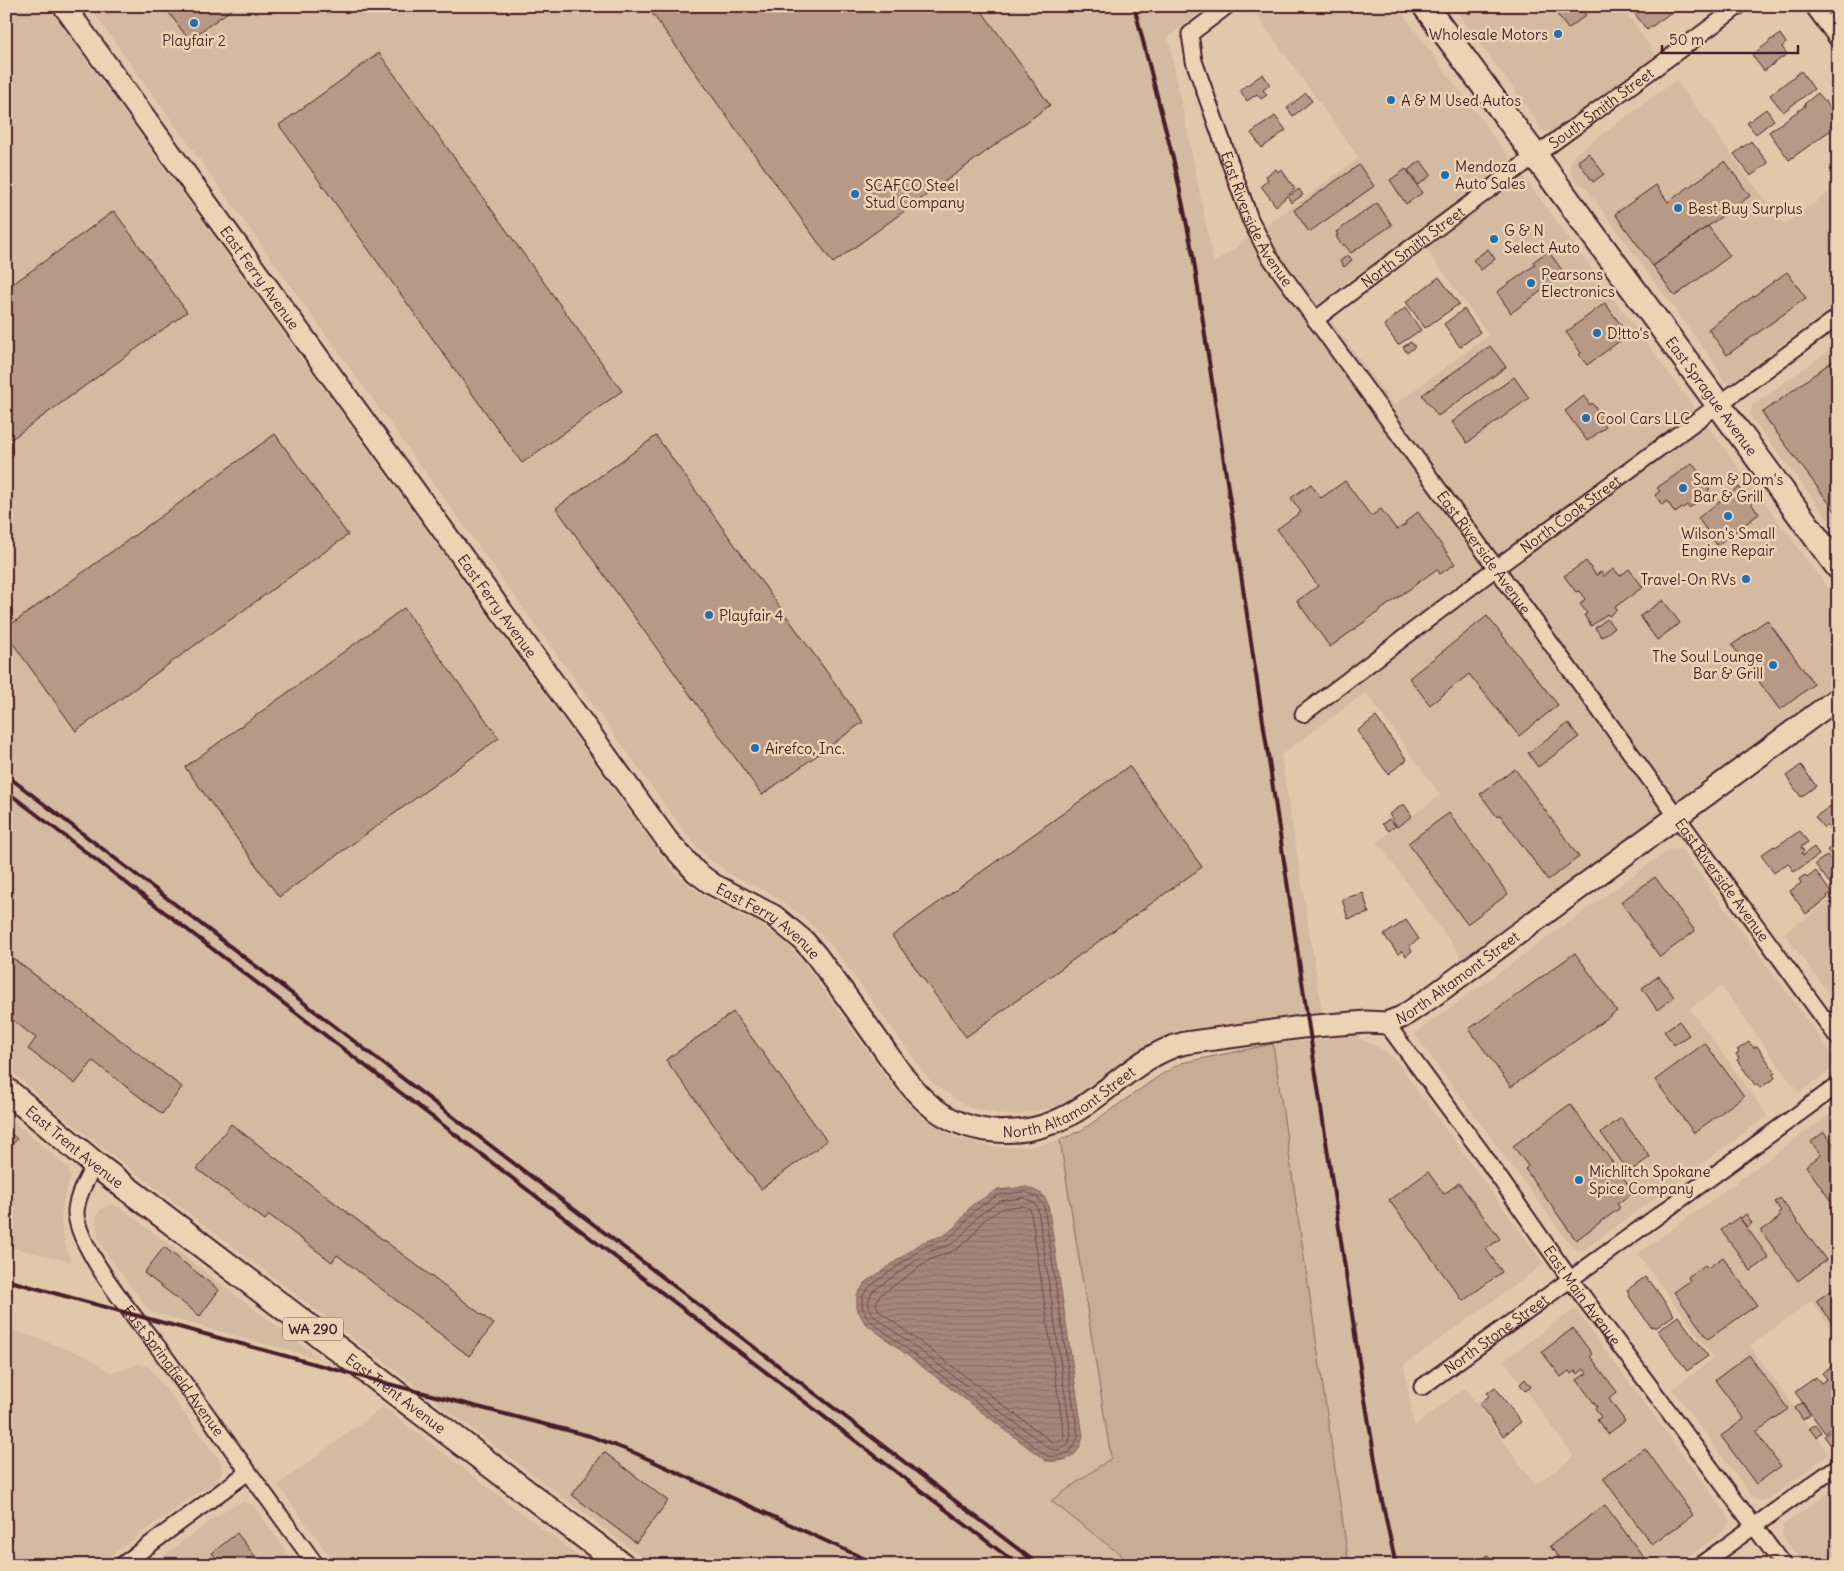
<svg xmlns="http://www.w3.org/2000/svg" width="1844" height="1571" font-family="Delius,sans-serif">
<defs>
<pattern id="water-rules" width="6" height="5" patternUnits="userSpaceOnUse" patternTransform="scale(1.25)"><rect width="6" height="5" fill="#a7877a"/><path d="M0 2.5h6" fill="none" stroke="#8a6e64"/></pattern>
</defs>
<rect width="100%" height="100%" fill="#e1c8ab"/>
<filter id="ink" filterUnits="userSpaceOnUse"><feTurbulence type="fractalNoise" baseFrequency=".02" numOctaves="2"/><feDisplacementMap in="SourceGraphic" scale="10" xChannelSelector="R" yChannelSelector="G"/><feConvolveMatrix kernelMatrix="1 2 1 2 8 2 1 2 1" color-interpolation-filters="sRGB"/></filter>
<g filter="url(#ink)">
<path fill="#d4baa0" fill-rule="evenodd" d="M6,6H47L660,854L678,876L700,894L738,914L756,922L780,938L801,959L894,1088L924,1119L957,1138L993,1147H1030L1060,1140L1111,1458L1051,1501L1134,1565H652L111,1154L55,1110L6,1066Z
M89,6H1209L1168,37L1214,263L1359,158L1250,6H1397L1838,602V687L1463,959L1377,842L1440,795L1366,692L1281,755L1323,1016L1269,1020L1179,1030L1145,1048L1058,1106L1011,1116L969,1108L931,1082L832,946L805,918L769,893L728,873L704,855L686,834ZM1414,233L1489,335L1394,405L1318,304Z
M1452,6H1621L1658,57L1557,130L1548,132L1541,131L1536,119Z
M1676,80L1784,225L1838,186V304L1751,367L1736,382H1725L1720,375L1718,368L1585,187L1577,183L1571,174L1570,164L1574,155Z
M1838,344V532L1750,416L1752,406Z
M1670,849L1682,850L1835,1058L1831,1070L1799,1093L1721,986L1690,1009L1768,1116L1585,1249L1580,1250L1572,1247L1414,1034Z
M1838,895V1006L1784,933Z
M1355,1036L1386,1051L1396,1061L1544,1264L1404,1365L1414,1426L1465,1388L1535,1485L1574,1457L1504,1360L1575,1309L1730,1519L1727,1528L1677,1565H1349L1273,1044Z
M1838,1108V1338L1811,1301L1750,1346L1829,1454L1768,1500L1760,1501L1753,1498L1672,1389L1714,1358L1638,1254Z
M6,1115L69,1169L70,1180L63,1200L61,1219L63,1236L71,1262L6,1246Z
M109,1205H113L121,1208L320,1359L150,1312L106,1253L98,1237L96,1217L100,1210Z
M6,1327L86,1356L112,1373L139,1364L150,1368L221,1462L222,1472L217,1481L193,1496L98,1565H6Z
M383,1407L590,1565H336L278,1485Z
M1838,1486V1565H1803L1782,1535L1783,1525Z
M243,1502L253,1505L296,1565H151L228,1508Z"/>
<path fill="#c8ac95" stroke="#896660" d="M1273,1044L1349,1565H1134L1051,1501L1111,1458L1060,1140L1082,1130L1159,1076L1181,1063Z"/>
<path fill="url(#water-rules)" stroke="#825d5a" d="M1027,1187L1042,1194L1048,1204L1083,1436C1078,1458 1068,1462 1046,1461L865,1323L857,1309V1295L865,1283L923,1242L945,1235L957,1225L971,1206L997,1190Z"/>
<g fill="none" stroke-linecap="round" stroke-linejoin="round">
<path stroke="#6f494b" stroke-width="1" d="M1026,1192L1038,1198L1044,1206L1078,1436C1074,1452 1063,1458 1047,1456L869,1320L862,1307V1297L869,1287L925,1246L948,1239L960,1228L975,1210L998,1195Z
M1025,1198L1034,1203L1038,1209L1071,1435L1069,1443L1058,1450L1050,1449L874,1316C867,1306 867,1301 873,1291L928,1252L952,1244L965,1232L979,1215L1000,1201Z
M1023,1206L1029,1208L1031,1212L1064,1435L1063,1439L1057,1443L1052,1442L879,1311L876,1304L879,1296L931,1259L956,1250L971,1237L984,1220L1003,1208Z"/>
</g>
<path fill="#b79987" stroke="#4a1f2b" d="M164,6H236L189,40Z
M653,6H978L1050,105L833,263L649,9Z
M1464,6H1479L1469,14Z
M1551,6H1579L1586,15L1568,29Z
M1637,6H1669L1673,11L1647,30L1632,10Z
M1780,34L1786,43L1782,47L1787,54L1764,71L1752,55L1768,43L1771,39H1774Z
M379,53L622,391L522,463L279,125Z
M1801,71L1814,89L1783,112L1770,95Z
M1263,74L1270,85L1263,90L1267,95L1261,99L1257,94L1247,101L1240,90Z
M1306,93L1312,101L1293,116L1287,108Z
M1818,93L1838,117V125L1789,160L1769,132L1805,106L1804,104Z
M1766,109L1774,120L1756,134L1747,123Z
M1275,116L1286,130L1262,148L1251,133Z
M1751,141L1768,163L1751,176L1734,154Z
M1589,153L1604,174L1593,182L1578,161Z
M1421,161L1431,175L1418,185L1408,170Z
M1725,161L1750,196L1653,266L1615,214L1656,185L1668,202Z
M1359,165L1374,186L1309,232L1294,210Z
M1276,169L1278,172L1281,169L1295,189L1276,206L1261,186L1268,180L1266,176Z
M1406,169L1422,193L1406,204L1390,180Z
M1299,189L1303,195L1291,203L1288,197Z
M1377,203L1392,225L1351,253L1344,244L1342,246L1336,236L1338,235L1336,232Z
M114,211L187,312L6,443V289Z
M1708,226L1730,256L1675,296L1653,266Z
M1488,249L1495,259L1481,270L1473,260Z
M1548,251L1565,274L1511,313L1497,292L1535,265L1533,262Z
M1348,255L1352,260L1344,267L1340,261Z
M1787,272L1806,298L1727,355L1708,329Z
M1439,277L1459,304L1425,328L1406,302Z
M1605,303L1628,335L1587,365L1579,355L1581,353L1566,332Z
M1405,308L1421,330L1398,345L1384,325Z
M1464,309L1480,332L1460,347L1444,324Z
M1411,342L1415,347L1407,353L1403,347Z
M1490,346L1506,367L1438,416L1422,395Z
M1838,357V515L1762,413Z
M1514,377L1529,398L1467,443L1452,422Z
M1584,396L1590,405L1592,403L1603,418L1601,419L1606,427L1587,441L1565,411Z
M275,434L348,535L76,731L6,634V628Z
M656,436L863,722L762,795L556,508Z
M1692,463L1710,488L1708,490L1711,493L1689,508L1687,505L1675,513L1667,501L1662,505L1655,495L1660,491L1657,488Z
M1345,481L1371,516L1381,509L1397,530L1406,524L1405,522L1418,512L1455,564L1440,574L1437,569L1330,647L1297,601L1318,586L1277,529L1301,512L1291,498L1311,484L1321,498Z
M1739,487L1759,514L1717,545L1698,518Z
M1586,561L1596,575L1601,572L1604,576L1614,569L1620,576L1629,569L1643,587L1615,607L1617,610L1609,616L1607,614L1591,626L1584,615L1587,613L1580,604L1585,599L1579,591L1576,592L1564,576Z
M1663,600L1680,623L1657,640L1640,616Z
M404,608L499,738L279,897L185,767Z
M1487,616L1558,705L1519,736L1469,674L1430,705L1409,678Z
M1607,619L1614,628L1602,637L1595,628Z
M1767,620L1814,684L1780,710L1732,645Z
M1376,717L1407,760L1388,774L1357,731Z
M1568,723L1579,737L1538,767L1528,753Z
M1801,765L1816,786L1801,797L1786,776Z
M1129,766L1202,867L966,1037L892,936Z
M1515,769L1579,857L1548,880L1500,815L1497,817L1480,794Z
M1404,804L1412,816L1397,827L1389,814Z
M1832,805L1838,812V824L1830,830L1827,825L1824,828L1815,817Z
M1449,813L1508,894L1467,924L1408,843Z
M1389,819L1396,826L1389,831L1382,824Z
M1800,831L1808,842L1801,847L1804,851L1801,853L1803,855L1814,847L1819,855L1794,872L1788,863L1774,873L1761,855L1774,846L1775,847Z
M1838,842V864L1827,850Z
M1827,855L1838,869V887L1834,889L1815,864Z
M1816,871L1831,893L1827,896L1828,898L1806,914L1790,891L1801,883L1799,879L1805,875L1807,878Z
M1655,877L1695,931L1660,957L1621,902Z
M1363,893L1369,913L1348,919L1342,899Z
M1406,920L1419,939L1409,946L1412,951L1406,956L1402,951L1398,954L1384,935Z
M6,953L182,1087L162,1114L93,1061L75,1084L28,1049L36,1038L6,1015Z
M1575,953L1617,1011L1511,1087L1469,1029Z
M1659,976L1674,997L1657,1010L1642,988Z
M733,1012L827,1141L761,1189L666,1060Z
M1679,1021L1689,1035L1674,1045L1664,1031Z
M1749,1042L1754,1048L1757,1046L1775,1072L1773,1074L1775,1078L1760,1088L1757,1084L1755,1085L1737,1060L1739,1058L1736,1054L1739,1052L1737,1050Z
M1705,1043L1744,1096L1694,1133L1655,1080Z
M1570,1104L1634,1192L1617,1204L1620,1208L1576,1240L1525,1169L1528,1166L1513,1146Z
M1621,1118L1650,1157L1629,1172L1601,1133Z
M231,1124L494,1324L469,1356L337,1255L332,1262L269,1215L265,1220L197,1169Z
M6,1129L17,1139L6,1152Z
M1824,1132L1838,1150V1211L1806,1166L1821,1155L1811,1142Z
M1428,1172L1444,1194L1459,1183L1500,1239L1486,1249L1502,1272L1463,1301L1389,1200Z
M1780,1198L1826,1260L1798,1281L1761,1231L1780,1217L1778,1213L1781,1211L1775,1202Z
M1746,1214L1752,1223L1747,1227L1740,1219Z
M1739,1217L1769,1258L1751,1271L1721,1230Z
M164,1247L219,1290L200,1316L144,1273Z
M1723,1257L1757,1305L1708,1339L1674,1292L1690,1281L1688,1277L1705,1265L1708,1268Z
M1645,1277L1649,1282L1650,1281L1674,1315L1656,1328L1654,1326L1651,1327L1629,1296L1630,1295L1627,1290Z
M1838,1286V1331L1816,1301Z
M1678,1316L1708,1356L1687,1371L1658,1331Z
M1573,1328L1592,1354L1590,1356L1617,1392L1609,1399L1625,1421L1608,1434L1597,1420L1601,1417L1595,1409L1597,1407L1577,1380L1587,1373L1584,1369L1578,1374L1575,1371L1571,1374L1569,1371L1561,1377L1542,1352Z
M1749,1355L1788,1409L1756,1432L1781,1466L1756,1484L1721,1436L1744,1419L1715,1380Z
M1838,1361V1423L1825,1433L1795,1392L1816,1377L1821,1383L1827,1379L1822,1373Z
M1525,1379L1531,1387L1525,1391L1520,1384Z
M1495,1387L1521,1422L1503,1436L1479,1404L1489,1396L1487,1393Z
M1802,1403L1810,1415L1803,1420L1795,1408Z
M1815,1424L1821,1432L1816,1437L1809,1428Z
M1832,1430L1838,1438L1830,1444L1824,1436Z
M1645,1448L1693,1515L1652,1545L1603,1478Z
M604,1452L668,1501L636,1543L572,1495Z
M1605,1505L1645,1559L1638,1565H1564L1550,1546Z
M6,1530L13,1540L6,1545Z
M237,1533L257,1559L250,1565H230L228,1562L225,1565H221L212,1553Z
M1488,1555L1495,1565H1475Z"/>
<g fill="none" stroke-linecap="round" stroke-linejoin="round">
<g stroke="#4a1f2b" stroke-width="19">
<g id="street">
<path id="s1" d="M1227,6L1190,34L1194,61L1250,219L1269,256L1838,1038"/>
<path d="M1813,6L1838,40"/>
<path id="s2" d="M1315,320C1454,213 1598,111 1739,6"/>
<path id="s3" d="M1303,714L1496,568L1838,317"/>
<path id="s4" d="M1386,1023L1482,1153L1570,1279L1783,1565"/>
<path id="s5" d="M95,1164C87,1179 78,1193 76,1210C74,1245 136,1319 158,1347L316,1565"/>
<path id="s6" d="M1422,1387L1838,1085"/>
<path d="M122,1565L248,1472"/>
<path d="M1700,1565L1838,1466"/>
</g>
</g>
<g stroke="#4a1f2b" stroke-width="25">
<g id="secondary">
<path id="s7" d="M64,6L667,840L696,872L712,884L774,916L804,941L816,955C836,982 855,1008 874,1035C888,1054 901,1076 917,1093C959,1139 1025,1142 1076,1111C1112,1089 1143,1053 1185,1043L1302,1027L1366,1022L1386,1023L1402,1017L1433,996L1838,698"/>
</g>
</g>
<g stroke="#4a1f2b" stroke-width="28">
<g id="primary">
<path id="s8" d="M1425,6L1838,567"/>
<path id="s9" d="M6,1090L95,1164L622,1565"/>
</g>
</g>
<use href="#street" stroke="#ebd3b3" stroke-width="15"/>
<use href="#secondary" stroke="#ebd3b3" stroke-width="21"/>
<use href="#primary" stroke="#ebd3b3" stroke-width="24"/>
<path stroke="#4a1f2b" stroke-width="4" d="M1134,6L1174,162L1193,255L1362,1381L1381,1496L1396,1565
M6,775L1039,1565
M6,791L1018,1565
M6,1280L385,1383L590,1436L635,1453L878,1565"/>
</g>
</g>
<g fill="#1f6fb2" stroke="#ebd3b3" stroke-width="2">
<circle cx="194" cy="23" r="5"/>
<circle cx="1558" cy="34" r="5"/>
<circle cx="1391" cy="100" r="5"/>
<circle cx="1445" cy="175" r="5"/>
<circle cx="855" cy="194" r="5"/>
<circle cx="1678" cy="208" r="5"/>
<circle cx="1494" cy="239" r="5"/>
<circle cx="1531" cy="283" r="5"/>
<circle cx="1597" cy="333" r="5"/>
<circle cx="1586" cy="418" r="5"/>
<circle cx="1683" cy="488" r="5"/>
<circle cx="1728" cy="516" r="5"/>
<circle cx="1746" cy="579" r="5"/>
<circle cx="709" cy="615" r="5"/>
<circle cx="1773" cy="665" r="5"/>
<circle cx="755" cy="748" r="5"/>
<circle cx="1579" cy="1180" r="5"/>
</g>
<g text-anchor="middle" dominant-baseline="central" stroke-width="5" stroke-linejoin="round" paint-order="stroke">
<rect fill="#ebd3b3" stroke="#7a5554" stroke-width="1" x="283" y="1317.5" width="60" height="23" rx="4"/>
<g font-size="14" font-weight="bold" fill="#4a1f2b">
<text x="313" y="1329">WA 290</text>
</g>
<g font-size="15" fill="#4a1f2b" stroke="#ebd3b3" text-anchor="start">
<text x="1548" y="34" text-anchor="end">Wholesale Motors</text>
<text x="194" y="40" text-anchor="middle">Playfair 2</text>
<text x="1401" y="100">A &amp; M Used Autos</text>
<text x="1455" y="166">Mendoza<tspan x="1455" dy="17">Auto Sales</tspan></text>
<text x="865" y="185">SCAFCO Steel<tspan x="865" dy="17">Stud Company</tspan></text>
<text x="1688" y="208">Best Buy Surplus</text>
<text x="1504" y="230">G &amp; N<tspan x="1504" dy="17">Select Auto</tspan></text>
<text x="1541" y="274">Pearsons<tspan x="1541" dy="17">Electronics</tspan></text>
<text x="1607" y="333">D!tto's</text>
<text x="1596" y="418">Cool Cars LLC</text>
<text x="1693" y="479">Sam &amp; Dom's<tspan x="1693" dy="17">Bar &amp; Grill</tspan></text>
<text x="1728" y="533" text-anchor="middle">Wilson's Small<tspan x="1728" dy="17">Engine Repair</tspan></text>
<text x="1736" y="579" text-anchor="end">Travel-On RVs</text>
<text x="719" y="615">Playfair 4</text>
<text x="1763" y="656" text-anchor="end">The Soul Lounge<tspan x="1763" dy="17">Bar &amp; Grill</tspan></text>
<text x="765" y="748">Airefco, Inc.</text>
<text x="1589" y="1171">Michlitch Spokane<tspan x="1589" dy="17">Spice Company</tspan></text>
</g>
<g font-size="15" fill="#4a1f2b" stroke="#ebd3b3">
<text stroke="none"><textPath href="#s2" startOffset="356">South Smith Street</textPath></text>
<text stroke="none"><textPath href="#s1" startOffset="244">East Riverside Avenue</textPath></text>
<text stroke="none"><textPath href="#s2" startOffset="122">North Smith Street</textPath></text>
<text stroke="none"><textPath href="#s7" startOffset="335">East Ferry Avenue</textPath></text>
<text stroke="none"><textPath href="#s8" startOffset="484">East Sprague Avenue</textPath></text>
<text stroke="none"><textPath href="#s3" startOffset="334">North Cook Street</textPath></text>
<text stroke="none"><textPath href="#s1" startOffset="649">East Riverside Avenue</textPath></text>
<text stroke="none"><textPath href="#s7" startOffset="740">East Ferry Avenue</textPath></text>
<text stroke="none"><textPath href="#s1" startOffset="1054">East Riverside Avenue</textPath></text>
<text stroke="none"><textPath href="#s7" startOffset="1160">East Ferry Avenue</textPath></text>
<text stroke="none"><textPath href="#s7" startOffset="1981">North Altamont Street</textPath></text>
<text stroke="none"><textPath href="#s7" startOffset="1561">North Altamont Street</textPath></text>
<text stroke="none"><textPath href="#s9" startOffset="89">East Trent Avenue</textPath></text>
<text stroke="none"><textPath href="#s4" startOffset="336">East Main Avenue</textPath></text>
<text stroke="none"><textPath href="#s6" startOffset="91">North Stone Street</textPath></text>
<text stroke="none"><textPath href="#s5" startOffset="240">East Springfield Avenue</textPath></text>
<text stroke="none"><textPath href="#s9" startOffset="494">East Trent Avenue</textPath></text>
</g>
</g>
<rect width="1844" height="1571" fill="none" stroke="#ebd3b3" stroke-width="25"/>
<rect x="12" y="12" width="1819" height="1546" fill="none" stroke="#4a1f2b" stroke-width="2" filter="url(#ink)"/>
<path d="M1662 45v8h136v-8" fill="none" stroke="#4a1f2b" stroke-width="2.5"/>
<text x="1669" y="45" font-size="15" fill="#4a1f2b" stroke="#ebd3b3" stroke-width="4" paint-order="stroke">50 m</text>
</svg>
